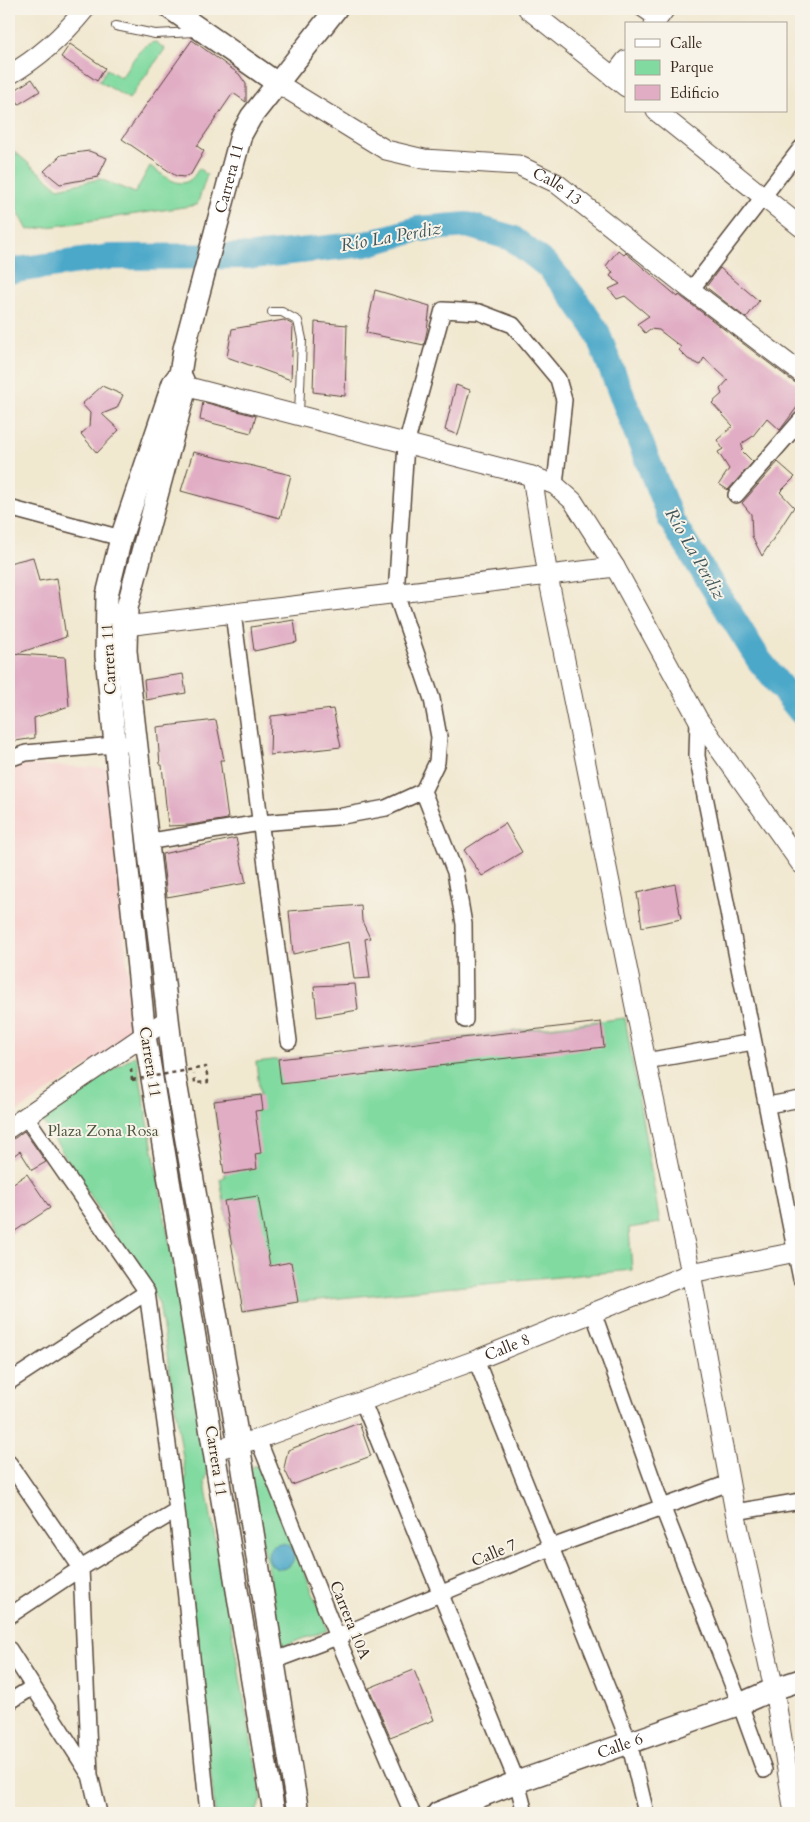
<svg xmlns="http://www.w3.org/2000/svg" width="810" height="1822" font-family="Cardo,serif">
<rect width="100%" height="100%" fill="#f7f3e8"/>
<filter id="ink" filterUnits="userSpaceOnUse"><feTurbulence type="fractalNoise" baseFrequency=".02" numOctaves="2"/><feDisplacementMap in="SourceGraphic" scale="10" xChannelSelector="R" yChannelSelector="G"/><feConvolveMatrix kernelMatrix="1 2 1 2 8 2 1 2 1" color-interpolation-filters="sRGB"/></filter>
<filter id="wash" filterUnits="userSpaceOnUse"><feTurbulence type="fractalNoise" baseFrequency=".0096" numOctaves="4" result="noise"/><feDisplacementMap in="SourceGraphic" scale="20" xChannelSelector="R" yChannelSelector="G"/><feGaussianBlur stdDeviation="1.12" result="paint"/><feColorMatrix in="noise" values="0 0 0 0 0 0 0 0 0 0 0 0 0 0 0 0 0 1.4 0 .05"/><feComposite in="paint" operator="in"/></filter>
<g filter="url(#wash)">
<rect width="100%" height="100%" fill="#f1e8d0"/>
<path fill="#f7d0ce" d="M11,764L106,768L135,1034L9,1117V765Z"/>
<path fill="#81daa0" stroke="#5e825f" d="M156,42L165,49L129,99L99,81L107,69L121,78C130,66 140,43 156,42Z
M9,147L58,188L100,179L135,193L150,166C168,178 185,196 199,168L207,175L197,205L28,230L9,195Z
M625,1018L660,1223L629,1228L632,1270L298,1302L243,1311L220,1179L225,1177L214,1101L260,1095L256,1062Z
M136,1055L209,1465L205,1483L262,1800L255,1813H215L181,1498L186,1477L159,1303L40,1117Z
M254,1466H259L263,1471L328,1630L283,1646L249,1474L250,1469Z"/>
<path fill="#4ba8c9" stroke="#436974" d="M268 1556a13 13 0 1 1 26 0a13 13 0 1 1-26 0Z"/>
<g fill="none" stroke-linecap="round" stroke-linejoin="round">
<path stroke="#4ba8c9" stroke-width="26" d="M9,271L109,257L252,256L366,244L418,229L467,225L512,238L549,267L572,295L596,330L671,520L759,660L801,712"/>
</g>
<g id="blocks">
<path fill="#e1adc5" d="M192,40L239,74L246,84V102L233,93L197,146L204,151L191,174L184,177L176,176L122,139Z
M70,44L105,68L97,81L61,57Z
M32,79L40,91L19,104L12,92Z
M89,151L107,158L98,177L60,184L44,171L61,155Z
M618,250L624,255L626,253L678,297L679,295L794,382L801,384V402L780,430L767,418L752,437L741,444L743,448L741,450L753,462L728,490L719,484L729,469L718,452L723,449L717,440L733,426L712,403L722,394L720,389L728,380L704,358L700,365L688,359L679,350L681,347L659,330L650,329L645,333L637,324L649,316L625,296L617,299L609,289L620,284L610,276L613,272L606,266Z
M720,268L759,301L746,318L706,287Z
M375,290L430,306L427,331L424,345L366,333Z
M284,320L293,325L291,380L227,357L232,329Z
M315,322L347,325L345,396L313,392Z
M456,385L470,390L458,435L445,430Z
M102,386L123,395L117,408L102,414L119,430L97,453L81,434L89,427L90,413L82,404Z
M203,402L256,416L251,433L200,420Z
M193,452L291,475L280,518L181,491Z
M778,462L795,477L780,492L794,507L762,556L752,536L751,514L742,503Z
M33,557L39,581L57,578L66,637L16,654L65,657L69,706L34,718L35,738L9,742V639L14,638L9,607V563Z
M294,620L297,642L254,651L251,627Z
M183,674L186,693L146,700L144,680Z
M333,709L341,747L270,755L271,716Z
M216,720L224,760H220L228,819L190,825L168,826L162,765H160L157,727Z
M505,823L522,852L482,876L464,850Z
M236,838L246,883L167,897L162,854Z
M675,884L681,919L642,927L637,893Z
M361,905L362,921L370,938L365,939L370,978L354,979L349,942L293,954L289,911Z
M355,984L358,1010L317,1017L314,986Z
M601,1022L604,1047L281,1084L278,1059Z
M261,1095L263,1110L255,1111L261,1153L255,1154L257,1169L224,1174L214,1101Z
M24,1131L46,1162L32,1170L20,1151L9,1159V1139L15,1138Z
M27,1174L50,1208L9,1235V1186Z
M258,1196L270,1266L291,1262L298,1302L243,1311L224,1201Z
M359,1423L371,1456L292,1485L284,1468L288,1450Z
M414,1670L434,1720L390,1737L369,1688Z"/>
</g>
</g>
<g filter="url(#ink)">
<use href="#blocks" fill-opacity="0" stroke="#564639" stroke-width="1"/>
<g fill="none" stroke-linecap="round" stroke-linejoin="round">
<g stroke="#564639" stroke-width="10">
<path id="service" d="M636,9L655,22
M116,26L155,34L195,32
M272,312H282L298,321L302,339L299,414"/>
</g>
<g stroke="#564639" stroke-width="18">
<path id="minor" d="M691,290L801,148
M736,495L801,420
M9,508L121,538
M233,613L289,1041
M698,719L697,756L801,1279
M9,759L26,753L136,743
M146,842L260,823L337,817L386,808L423,791
M465,1020L464,924L455,872L423,791L437,762L439,737L432,699L396,594L406,445L443,310L479,312L513,325L558,379L564,400L555,485
M646,1061L753,1042
M768,1105L801,1099
M26,1117L147,1292L177,1510L208,1813
M593,1312L662,1506L740,1704L764,1770
M476,1360L629,1742L646,1813
M9,1382L147,1292
M362,1400L517,1782L525,1813
M258,1439L337,1637L412,1813
M9,1463L81,1568L90,1775L99,1813
M735,1512L801,1501
M9,1616L81,1568L177,1510
M9,1649L89,1774
M273,1661L337,1637L552,1547L729,1483
M9,1702L33,1687"/>
</g>
<g stroke="#564639" stroke-width="21">
<g id="tertiary">
<path d="M528,9L626,87"/>
<path d="M654,24L665,9"/>
<path d="M9,75C39,58 63,36 85,9"/>
<path d="M613,77L626,60"/>
<path id="s1" d="M277,83L386,150L424,159L518,165L556,183L691,290L801,373"/>
<path d="M656,111L801,227"/>
<path d="M173,383L532,476L555,485L573,501L615,567L698,719L801,864"/>
<path d="M532,476L548,576L646,1061L691,1273L735,1512L774,1689L794,1813"/>
<path d="M126,626L615,567"/>
<path d="M9,1128L168,1019"/>
<path id="s2" d="M214,1450L258,1439L476,1360L691,1273L801,1251"/>
</g>
</g>
<g stroke="#564639" stroke-width="24">
<g id="secondary">
<path d="M171,9L277,83"/>
<path d="M182,378L186,387L127,608L126,651L174,1071L239,1445L298,1813"/>
<path id="s3" d="M274,1813L145,1036L106,656L107,595L121,538L173,383L180,374L184,349L241,135L251,117L336,9"/>
<path id="s4" d="M438,1813L517,1782L740,1704L774,1689L801,1680"/>
</g>
</g>
<path stroke="#564639" stroke-width="2.5" stroke-dasharray="4 4" stroke-linecap="butt" d="M131,1069L132,1080"/>
<use href="#service" stroke="#fff" stroke-width="8"/>
<use href="#minor" stroke="#fff" stroke-width="15"/>
<use href="#tertiary" stroke="#fff" stroke-width="19"/>
<use href="#secondary" stroke="#fff" stroke-width="21"/>
<path stroke="#564639" stroke-width="2.5" stroke-dasharray="4 4" stroke-linecap="butt" d="M132,1080L206,1067L208,1082L195,1083L194,1074"/>
</g>
</g>
<g text-anchor="middle" dominant-baseline="central" stroke-width="4" stroke-linejoin="round" paint-order="stroke">
<g font-size="16" fill="#3b2a1e" stroke="#f7f3e8">
<text stroke="none"><textPath href="#s3" startOffset="1666">Carrera 11</textPath></text>
<text stroke="none"><textPath href="#s1" startOffset="306">Calle 13</textPath></text>
<text transform="translate(109 659) rotate(-93)">Carrera 11</text>
<text transform="translate(150 1062) rotate(81)">Carrera 11</text>
<text stroke="none"><textPath href="#s2" startOffset="311">Calle 8</textPath></text>
<text transform="translate(216 1461) rotate(81)">Carrera 11</text>
<text transform="translate(494 1553) rotate(-23)">Calle 7</text>
<text transform="translate(350 1620) rotate(68)">Carrera 10A</text>
<text stroke="none"><textPath href="#s4" startOffset="194">Calle 6</textPath></text>
</g>
<g font-size="16" fill="#4c563e" stroke="#f7f3e8">
<text x="103" y="1131">Plaza Zona Rosa</text>
</g>
<g font-size="18" font-style="italic" fill="#41565a" stroke="#f7f3e8">
<text transform="translate(391 237) rotate(-10)">Río La Perdiz</text>
<text transform="translate(695 554) rotate(60)">Río La Perdiz</text>
</g>
</g>
<rect width="810" height="1822" fill="none" stroke="#f7f3e8" stroke-width="30"/>
<rect x="625" y="22" width="162" height="90" fill="#f7f3e8" stroke="#aca397"/>
<rect x="635" y="39" width="25" height="8" fill="#ffffff" stroke="#aca397"/>
<text x="670" y="48" font-size="15" fill="#3b2a1e">Calle</text>
<rect x="635" y="60" width="25" height="15" fill="#81daa0" stroke="#aca397"/>
<text x="670" y="72" font-size="15" fill="#3b2a1e">Parque</text>
<rect x="635" y="85" width="25" height="15" fill="#e1adc5" stroke="#aca397"/>
<text x="670" y="98" font-size="15" fill="#3b2a1e">Edificio</text>
</svg>
